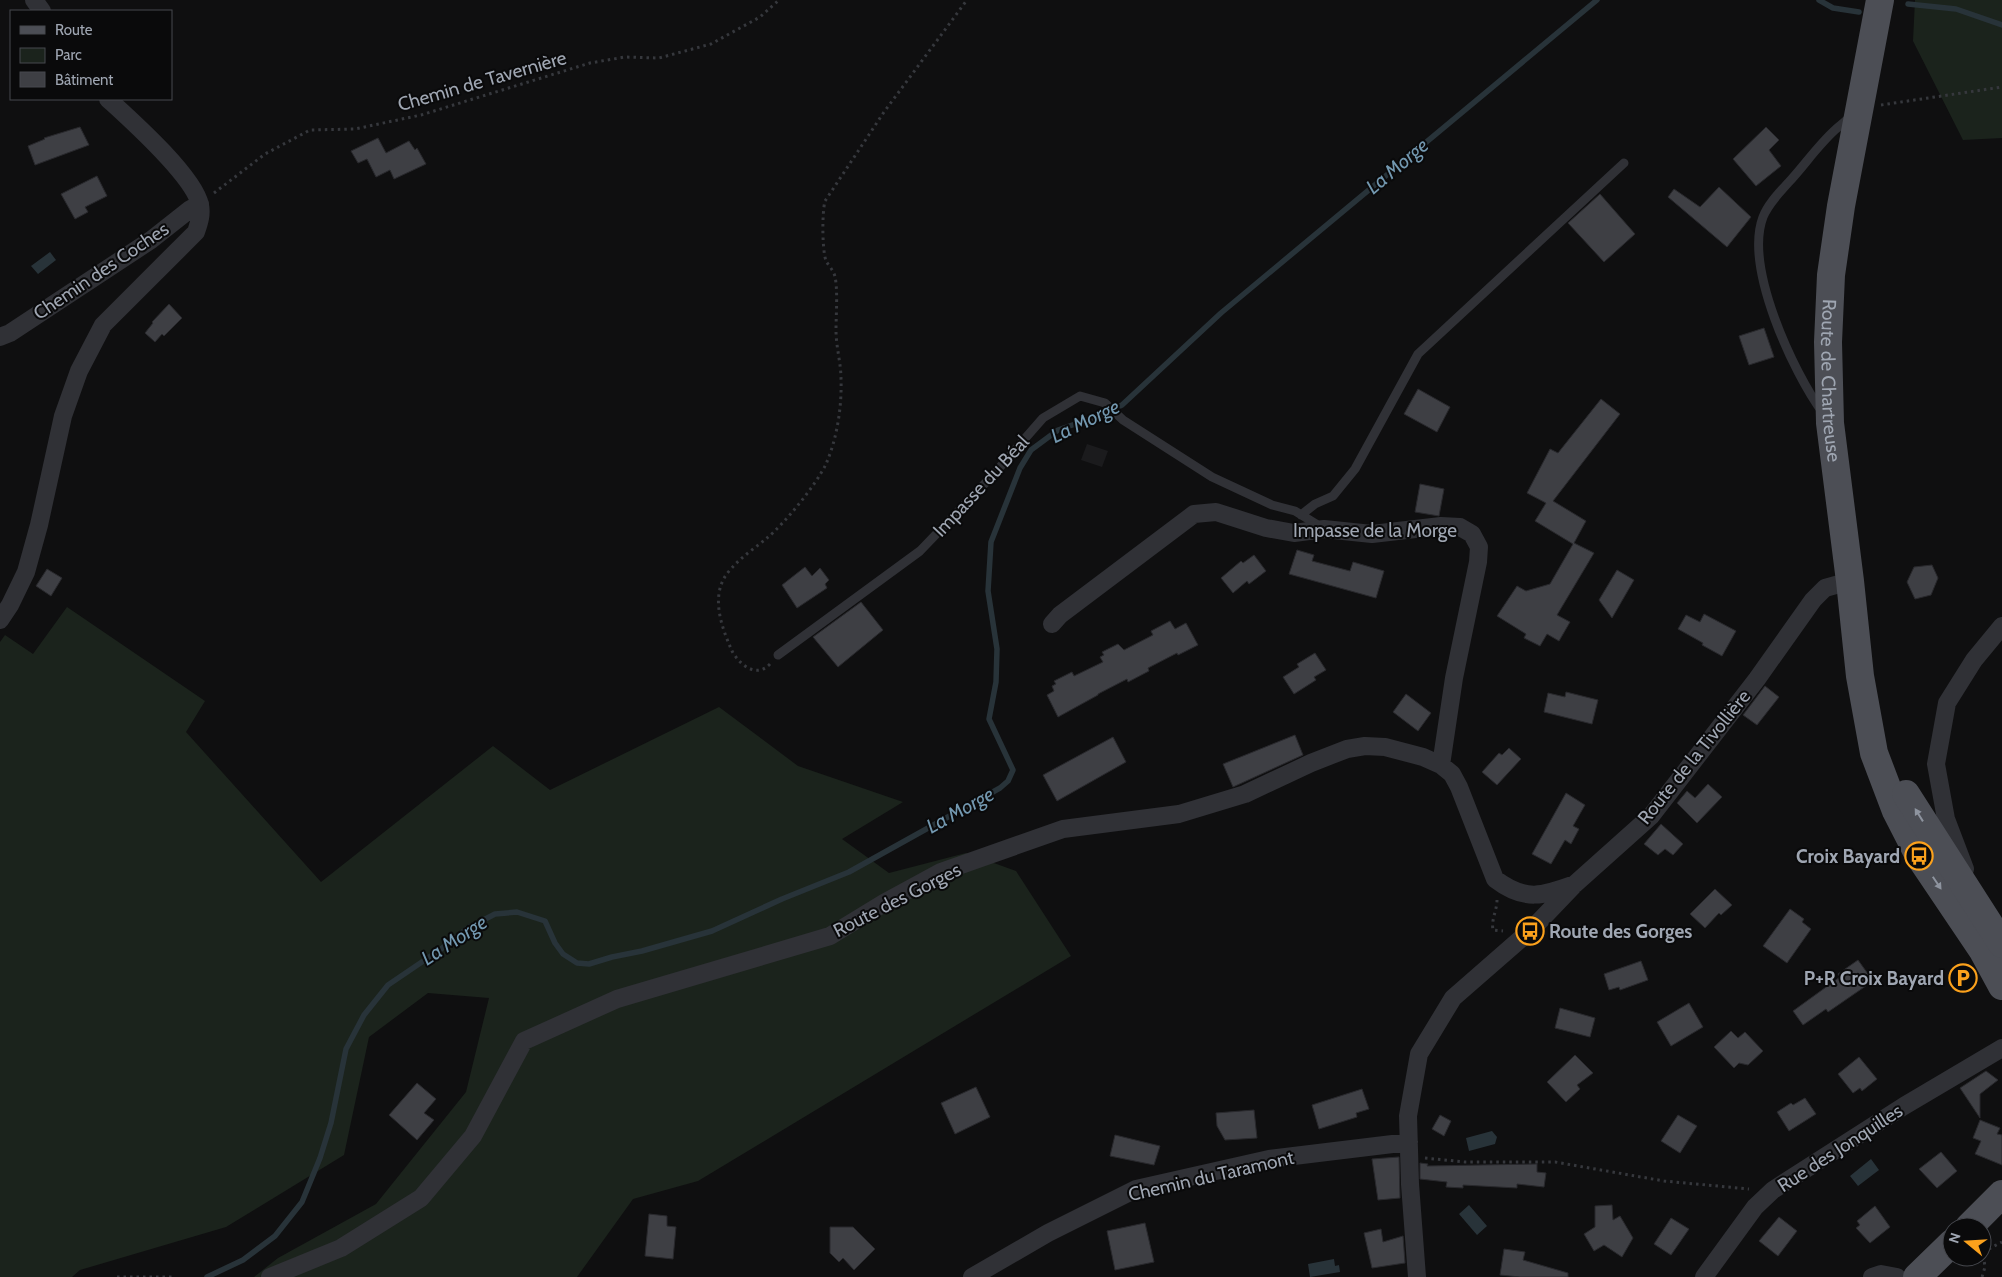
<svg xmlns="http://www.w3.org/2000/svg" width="2002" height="1277" font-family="Cabin,sans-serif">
<rect width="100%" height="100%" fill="#0f0f10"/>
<path fill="#1b1b1d" d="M1087,444L1108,451L1102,467L1081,460Z"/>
<path fill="#1b231c" d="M1915,0H2002V138L1963,140L1913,41Z
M67,607L205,701L186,732L321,882L493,746L550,790L719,707L798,766L903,802L842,839L889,873L966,853L1016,871L1071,956L698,1181L633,1199L577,1277H254L278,1258L376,1204L466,1092L489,998L428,993L369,1037L344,1155L226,1227L80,1270L72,1277H0V642L5,635L33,654Z"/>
<path fill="#283339" d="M50,252L56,260L38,274L31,266Z
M1492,1131L1497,1137L1495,1144L1469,1151L1466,1138Z
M1871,1159L1879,1170L1858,1186L1850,1176Z
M1469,1205L1487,1226L1477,1235L1459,1214Z
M1334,1259L1335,1266L1339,1265L1340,1272L1310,1277L1308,1264Z"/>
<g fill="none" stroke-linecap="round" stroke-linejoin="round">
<path stroke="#283339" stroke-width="5.5" d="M1819,0L1833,8L1859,12
M1908,4L1956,9L2002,25
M207,1277L243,1260L275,1236L302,1202L320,1158L331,1123L346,1049L364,1015L388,985L441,949L468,928L495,914L517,912L545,921L555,943L563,954L577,963L589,964L612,957L642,951L712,931L782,899L849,872L1000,788L1008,781L1013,770L989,719L996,682L997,649L988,591L991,542L1020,468L1031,450L1058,430L1101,415L1122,405L1221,313L1597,0"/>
</g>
<path fill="#3e3f44" stroke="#29292d" d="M80,127L89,145L35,165L28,146L45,139L44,138Z
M1766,127L1779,140L1769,150L1781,166L1756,186L1733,159Z
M378,138L386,153L409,141L415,150L417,148L426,164L394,179L390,170L376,177L367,159L358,163L351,151Z
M97,176L107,196L85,207L88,212L75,219L61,194Z
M1719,187L1751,217L1727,247L1668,197L1674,189L1700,207Z
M1600,194L1635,234L1604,262L1568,223Z
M169,304L182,318L164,336L162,334L155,342L145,333L153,323L152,322Z
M1764,328L1774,357L1749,365L1739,336Z
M1418,389L1450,407L1437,432L1404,414Z
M1601,399L1620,414L1553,501L1586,521L1574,543L1594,553L1557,615L1570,622L1559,641L1547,634L1540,646L1524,638L1526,634L1497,616L1517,586L1526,591L1550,584L1573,544L1535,521L1546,503L1527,493L1550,449L1558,453Z
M1420,484L1444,489L1439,516L1415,512Z
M1297,550L1314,555L1312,561L1350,571L1353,562L1384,571L1376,598L1289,574Z
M1254,555L1266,571L1249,584L1247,581L1233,593L1221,578L1241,561L1243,563Z
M1932,565L1938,578L1931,595L1915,599L1907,582L1914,567Z
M805,567L812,576L820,568L829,580L825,584L827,588L797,608L782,585Z
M47,569L62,578L51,596L36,586Z
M1617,570L1634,580L1612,618L1599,600Z
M861,602L883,630L838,667L813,637Z
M1704,614L1736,631L1722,656L1702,645L1703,643L1678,629L1686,615L1700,622Z
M1170,621L1175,629L1186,623L1198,645L1178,655L1177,653L1148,668L1149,671L1128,682L1127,679L1098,694V695L1058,717L1047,695L1054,691L1052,686L1056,684L1054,681L1072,672L1074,676L1103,662L1100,657L1104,655L1102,652L1118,644L1124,650L1153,635L1151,631Z
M1315,653L1326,670L1314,677L1316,680L1294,694L1283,677L1299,667L1297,664Z
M1765,686L1779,697L1757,725L1743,715Z
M1566,692L1598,700L1592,724L1544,712L1548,693L1565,697Z
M1406,694L1431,713L1418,731L1393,712Z
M1295,735L1303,755L1233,787L1223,764Z
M1113,737L1126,762L1057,801L1043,775Z
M1509,748L1521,759L1497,785L1482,772L1499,753L1502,755Z
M1708,784L1722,797L1697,823L1677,803L1687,791L1695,798Z
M1566,793L1585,805L1573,826L1579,829L1571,844L1565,840L1551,864L1532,854Z
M1661,824L1683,844L1673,855L1665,849L1658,855L1644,844Z
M1715,889L1732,905L1721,915L1719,913L1705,928L1690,914Z
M1790,909L1804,919L1802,922L1811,929L1787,963L1763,946Z
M1858,960L1873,981L1828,1012L1826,1009L1803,1025L1793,1011L1840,977L1838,974Z
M1641,961L1648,980L1620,990L1619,987L1609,990L1604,974Z
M1689,1003L1703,1027L1671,1046L1657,1022Z
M1560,1008L1595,1018L1590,1037L1555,1028Z
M1731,1031L1738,1038L1745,1032L1763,1051L1748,1065L1739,1063L1734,1068L1714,1047Z
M1575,1055L1593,1073L1577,1085L1580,1089L1566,1102L1547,1082Z
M1859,1057L1877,1079L1862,1091L1860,1088L1853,1093L1838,1074Z
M1986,1071L1998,1080L1980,1094V1118L1960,1088Z
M417,1083L436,1099L424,1113L434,1120L417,1140L389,1115Z
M976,1087L990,1117L955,1134L941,1103Z
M1362,1089L1369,1109L1356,1113L1357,1117L1319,1129L1312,1105Z
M1805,1098L1816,1114L1789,1131L1777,1112L1791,1103L1793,1105Z
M1254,1110L1257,1138L1225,1140L1217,1126L1216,1113Z
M1440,1115L1451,1121L1444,1136L1432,1129Z
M1678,1115L1697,1126L1680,1153L1661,1141Z
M1980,1120L2000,1128L1997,1134L2002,1135V1165L1975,1154L1981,1141L1973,1138Z
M1115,1135L1160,1146L1154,1165L1110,1156Z
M1941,1152L1957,1171L1937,1188L1919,1169Z
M1399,1157L1400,1198L1378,1200L1372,1159Z
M1420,1163L1428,1164L1427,1166L1537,1164V1172L1546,1173L1544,1187L1517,1184V1188L1463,1185V1188L1446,1187L1447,1182L1420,1179Z
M1612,1205L1613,1220L1620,1216L1633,1238L1622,1257L1604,1245L1594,1251L1584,1234L1595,1227V1206Z
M1875,1206L1890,1227L1870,1243L1856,1228L1860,1225L1857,1221Z
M649,1214L667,1216V1226L676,1227L673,1259L645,1256Z
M1779,1217L1797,1231L1778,1256L1759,1241Z
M1671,1218L1689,1229L1671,1255L1654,1244Z
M1145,1223L1154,1262L1115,1270L1107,1231Z
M830,1227H853L875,1249L854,1270L843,1258L839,1262L830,1253Z
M1381,1229L1383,1242L1403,1236L1405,1263L1372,1268L1364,1233Z
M1504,1249L1525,1252L1523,1260L1568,1273V1277H1520L1500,1275Z"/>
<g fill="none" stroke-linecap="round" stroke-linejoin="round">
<path stroke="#36383d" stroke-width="3" stroke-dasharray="2.5 4" stroke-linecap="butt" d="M1881,105L2002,87
M214,193L265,154L310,130L355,129L421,115L590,63L625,57L659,58L711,44L760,17L779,0
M770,664C756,679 739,664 732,651C721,626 709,593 730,570C741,557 755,548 767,538C785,523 816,485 826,464C837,439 842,406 841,379C841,363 836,347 836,330C836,316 838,290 835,277C834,271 829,266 826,261C822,249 822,213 825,201L884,112L967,0
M1497,900C1497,910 1491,920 1493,930L1503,931
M1425,1158L1465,1162H1555L1664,1181L1749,1189
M1983,1252L2002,1242
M1966,1262L1975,1257
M117,1277H172
M1982,1277L1985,1267L1983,1252"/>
<path stroke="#303136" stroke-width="9" d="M1823,413C1793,372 1744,267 1763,217C1768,204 1779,193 1788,183C1804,166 1818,145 1836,129C1841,125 1846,121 1851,116
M1301,515L1315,504L1333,496L1355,469L1418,354L1624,163
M778,655L920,551L993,475L1043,418L1080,396L1105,403L1123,420L1212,477L1272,505L1295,511L1321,527"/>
<path stroke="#303136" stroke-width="18" d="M34,0L42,11
M0,337L10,333L151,240L189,210L200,204
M0,620L10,605L26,572L39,525L63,416L79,371L103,325L196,232C199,223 202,215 200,205C194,176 131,120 108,99
M1052,624L1060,615L1194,514L1216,512L1266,528L1294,533L1324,529L1372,534L1441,526L1460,527L1472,534L1479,547L1478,562L1454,678L1441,765
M1965,869L1946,819L1936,764L1947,703L1974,660L2002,626
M270,1277L341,1248L421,1198L473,1136L524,1041L617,999L830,936L884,903L941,872L1063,829L1179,814L1245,794L1311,763L1347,749L1365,746L1385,747L1423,757L1441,765L1452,774L1459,787L1495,879C1525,902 1543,896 1575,884
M972,1277L1048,1233L1136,1189L1269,1159L1409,1142
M1417,1277L1410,1184L1408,1116L1419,1054L1453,998L1532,929L1575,884L1651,816L1757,679L1813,600L1825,588L1850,581
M1704,1277L1755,1207L1773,1190L1904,1106L2002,1048
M1872,1277L1881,1274L1897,1277"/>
<g stroke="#4c4e55" stroke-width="28">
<path id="s1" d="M1880,0L1841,206L1831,275L1828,342L1830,423L1850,581L1860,676L1874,753L1896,811L1919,856L1983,951L2002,986"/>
<path d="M1906,794L2002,944"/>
<path d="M1969,1227L2002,1194"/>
<path d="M1917,1277L1952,1243"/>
</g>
</g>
<defs><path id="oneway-solid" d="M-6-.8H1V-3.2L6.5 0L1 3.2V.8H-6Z" transform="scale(1.25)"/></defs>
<g fill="#8e949f">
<use href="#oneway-solid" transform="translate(1919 815) rotate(-122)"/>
<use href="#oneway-solid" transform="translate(1937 883) rotate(56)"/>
</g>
<defs>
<g id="bus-ring" transform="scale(1.4375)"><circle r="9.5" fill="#0a0a0b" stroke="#fba11c" stroke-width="1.5"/><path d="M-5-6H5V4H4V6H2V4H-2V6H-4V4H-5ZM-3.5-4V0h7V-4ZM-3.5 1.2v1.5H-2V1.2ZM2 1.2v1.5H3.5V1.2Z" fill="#fba11c"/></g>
<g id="parking-ring" transform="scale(1.4375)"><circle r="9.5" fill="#0a0a0b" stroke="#fba11c" stroke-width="1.5"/><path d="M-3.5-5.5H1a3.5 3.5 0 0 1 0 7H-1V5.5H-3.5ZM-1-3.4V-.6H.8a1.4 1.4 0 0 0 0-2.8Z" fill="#fba11c"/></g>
</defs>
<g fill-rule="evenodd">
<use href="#bus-ring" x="1919" y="856"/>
<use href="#bus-ring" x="1530" y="931"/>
<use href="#parking-ring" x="1963" y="978"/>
</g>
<g text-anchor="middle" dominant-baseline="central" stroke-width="4" stroke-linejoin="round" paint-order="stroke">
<g font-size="19" fill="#9fa6b2" stroke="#0a0a0b">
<text transform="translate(482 81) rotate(-16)">Chemin de Tavernière</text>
<text transform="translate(101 271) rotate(-34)">Chemin des Coches</text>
<text stroke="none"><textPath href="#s1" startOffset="385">Route de Chartreuse</textPath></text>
<text transform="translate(981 486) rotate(-47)">Impasse du Béal</text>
<text x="1375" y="530">Impasse de la Morge</text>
<text transform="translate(1694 757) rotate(-51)">Route de la Tivollière</text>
<text transform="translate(897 900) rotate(-27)">Route des Gorges</text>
<text transform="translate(1840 1148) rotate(-33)">Rue des Jonquilles</text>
<text transform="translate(1211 1176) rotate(-13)">Chemin du Taramont</text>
</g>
<g font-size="19" font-weight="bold" fill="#9fa6b2" stroke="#0a0a0b" text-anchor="end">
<text x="1900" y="856">Croix Bayard</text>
<text x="1549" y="931" text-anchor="start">Route des Gorges</text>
<text x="1944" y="978">P+R Croix Bayard</text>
</g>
<g font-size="20" font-style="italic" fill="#7398b0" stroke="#0a0a0b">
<text transform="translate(1397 166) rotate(-40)">La Morge</text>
<text transform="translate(1085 421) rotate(-26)">La Morge</text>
<text transform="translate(960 810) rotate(-29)">La Morge</text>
<text transform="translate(454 940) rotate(-33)">La Morge</text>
</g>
</g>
<rect x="10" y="10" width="162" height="90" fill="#0a0a0b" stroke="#46484e"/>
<rect x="20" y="26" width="25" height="8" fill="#4c4e55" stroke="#46484e"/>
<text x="55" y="35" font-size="15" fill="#9fa6b2">Route</text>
<rect x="20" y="48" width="25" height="15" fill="#1b231c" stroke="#46484e"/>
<text x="55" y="60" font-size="15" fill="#9fa6b2">Parc</text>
<rect x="20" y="72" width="25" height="15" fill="#3e3f44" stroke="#46484e"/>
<text x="55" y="85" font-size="15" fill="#9fa6b2">Bâtiment</text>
<g transform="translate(1967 1242) rotate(288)"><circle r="24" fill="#0a0a0b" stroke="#46484e"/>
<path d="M0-4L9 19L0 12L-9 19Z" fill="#fba11c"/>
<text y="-8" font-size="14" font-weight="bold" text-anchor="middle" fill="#9fa6b2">N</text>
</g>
</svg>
